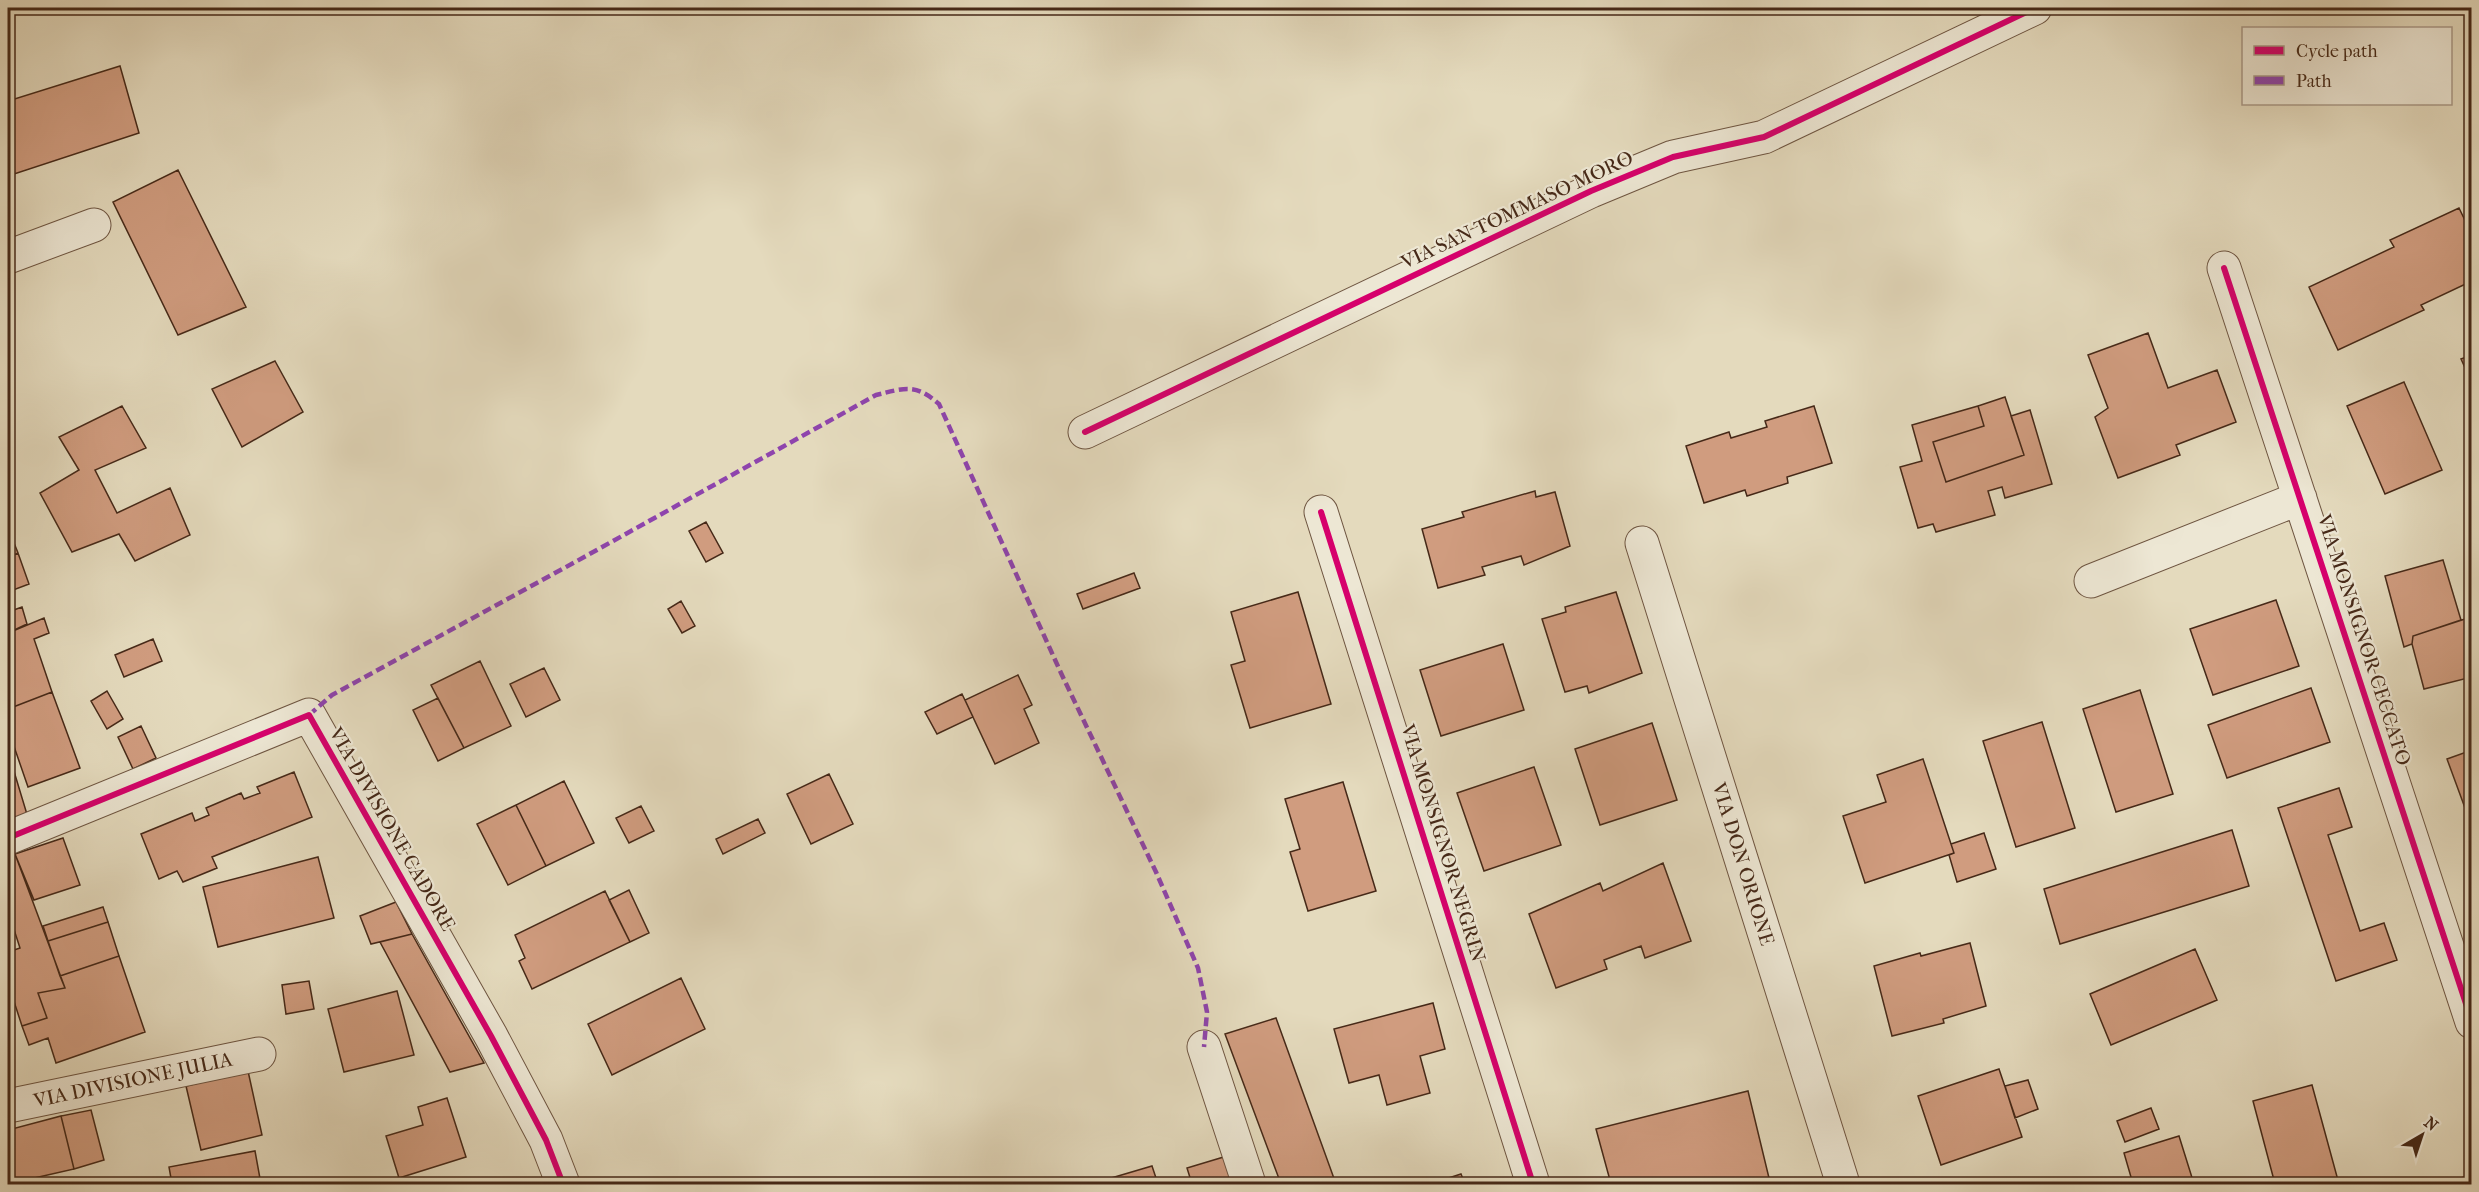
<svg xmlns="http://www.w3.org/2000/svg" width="2479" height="1192" font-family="'IM FELL French Canon',serif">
<rect width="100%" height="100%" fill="#e4dabd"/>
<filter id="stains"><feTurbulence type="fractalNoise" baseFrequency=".00333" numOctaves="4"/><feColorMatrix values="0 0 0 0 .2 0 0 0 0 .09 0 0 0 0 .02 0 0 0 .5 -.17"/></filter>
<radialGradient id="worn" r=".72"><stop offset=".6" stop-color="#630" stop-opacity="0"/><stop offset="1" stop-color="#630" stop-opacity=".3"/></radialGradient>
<path fill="#d09c7f" stroke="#462918" stroke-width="1.5" d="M120,66L139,133L8,176V101Z
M178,170L246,307L178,335L113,202Z
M2459,208L2472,235V281L2421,305L2424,310L2338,350L2309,287L2394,247L2390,240Z
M2148,333L2168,388L2217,370L2236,422L2176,445L2180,455L2118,478L2095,417L2108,408L2088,355Z
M2472,355V383L2461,359Z
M275,361L303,412L242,447L212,389Z
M2404,382L2442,470L2385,494L2347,406Z
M2005,397L2024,455L1946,482L1933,442L1984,426L1978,406Z
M122,406L146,448L95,470L117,513L170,488L190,535L135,561L119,534L72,552L40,493L79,470L59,437Z
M1814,406L1832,463L1787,477L1788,483L1747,496L1745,490L1704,503L1686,446L1729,432L1731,438L1767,427L1765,421Z
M1978,406L1984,426L1933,442L1946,482L2024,455L2011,416L2030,410L2052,484L2005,498L2002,487L1988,491L1995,515L1936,532L1933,524L1918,528L1900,467L1922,461L1912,425Z
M1535,491L1536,497L1555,492L1570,546L1524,565L1521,556L1482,567L1485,575L1438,588L1422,529L1464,517L1462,512Z
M706,522L723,553L706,562L689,531Z
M8,528L18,553L8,558Z
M18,553L29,584L8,592V558Z
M2443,560L2461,620L2413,636L2412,644L2404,647L2385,576Z
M1134,573L1140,588L1083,609L1077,594Z
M1298,592L1331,704L1250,728L1231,665L1245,661L1231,612Z
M1616,592L1642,673L1589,693L1587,686L1565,692L1542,619L1566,612L1565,607Z
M2276,600L2299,666L2213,695L2190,629Z
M681,601L695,626L682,633L668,609Z
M22,607L27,624L8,633V612Z
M44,618L49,633L34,639L52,692L8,709V633Z
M2468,618L2472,632V677L2424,689L2412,644L2413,636Z
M153,639L162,661L124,677L115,655Z
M1503,644L1524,710L1441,736L1420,670Z
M480,661L511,726L464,748L431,685Z
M544,668L560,700L526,717L510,684Z
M1018,675L1032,705L1024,709L1039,743L995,764L965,700Z
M2311,688L2330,742L2227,778L2208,725Z
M2140,690L2173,794L2116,812L2083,709Z
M107,691L123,719L107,729L91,701Z
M52,692L80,768L28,787L8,729V709Z
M962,694L973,717L937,734L925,712Z
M438,698L464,748L438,761L413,710Z
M2042,722L2075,828L2016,847L1983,741Z
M1652,723L1677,800L1600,825L1575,749Z
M141,726L156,758L133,769L118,737Z
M2472,750V827L2447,759Z
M1923,759L1954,853L1865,883L1843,816L1886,802L1877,775Z
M1534,767L1561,845L1484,871L1457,793Z
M13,768L29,821L8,828V770Z
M294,772L312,817L212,857L217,868L183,882L177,871L159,879L141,834L192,813L195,821L209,815L206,808L241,793L244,799L260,793L257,787Z
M829,774L853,824L811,844L787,794Z
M564,781L594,843L546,866L516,805Z
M1343,782L1376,891L1308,911L1290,852L1300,849L1285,799Z
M2339,788L2352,827L2328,835L2360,931L2384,923L2397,960L2336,981L2278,808Z
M516,805L546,866L508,885L477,824Z
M641,806L654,831L629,843L616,818Z
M758,819L765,833L723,854L716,839Z
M2232,830L2249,886L2060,944L2044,889Z
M1984,833L1996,869L1957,882L1949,855L1954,853L1951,844Z
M63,838L80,885L34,900L15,854Z
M15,854L65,988L38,993L47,1018L22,1026L8,983V952L20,948L8,911V857Z
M318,857L334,918L218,947L203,887Z
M1663,863L1691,941L1645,958L1641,946L1604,960L1607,969L1556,988L1529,914L1600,883L1603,891Z
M629,890L649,933L630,942L609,900Z
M605,891L630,942L532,989L519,961L525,958L515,935Z
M396,902L412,934L371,944L360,916Z
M103,907L108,922L48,941L43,926Z
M108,922L119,956L60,976L48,941Z
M412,934L484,1063L450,1072L380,942Z
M1970,943L1986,1006L1943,1019L1944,1023L1892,1036L1874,966L1920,953L1921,956Z
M2195,949L2217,1000L2111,1045L2090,994Z
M119,956L145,1032L56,1063L48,1038L29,1045L22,1026L47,1018L38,993L65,988L60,976Z
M681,978L705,1029L612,1075L588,1024Z
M309,981L314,1009L286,1014L282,985Z
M397,991L414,1055L344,1072L328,1009Z
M1433,1003L1445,1049L1420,1056L1430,1093L1387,1105L1379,1075L1349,1083L1334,1029Z
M1276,1018L1336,1184H1281L1225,1034Z
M1999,1069L2022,1137L1941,1165L1918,1096Z
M248,1071L262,1135L201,1150L186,1086Z
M2028,1080L2038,1109L2015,1118L2005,1086Z
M2312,1085L2339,1184H2275L2253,1101Z
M1748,1091L1769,1178L1743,1184H1611L1596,1129Z
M447,1098L466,1157L399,1178L386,1136L423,1125L418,1107Z
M2151,1108L2159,1129L2125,1142L2117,1121Z
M91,1110L104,1160L74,1169L61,1116Z
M61,1116L74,1169L8,1184V1130Z
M2179,1136L2194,1184H2133L2124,1153Z
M255,1151L261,1184H172L169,1167Z
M1227,1156L1236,1184H1192L1187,1168Z
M1152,1166L1158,1184H1091Z
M1461,1174L1465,1184H1430Z
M2468,1176L2471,1184H2441Z"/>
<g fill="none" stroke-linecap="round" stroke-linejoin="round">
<g stroke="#6e5541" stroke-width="35">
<path id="minor" d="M8,257L94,225
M2224,268L2472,1022
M1085,432L1591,191L1673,157L1764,137L2035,8
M1321,512L1533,1184
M1642,543L1843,1184
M2091,581L2300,498
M8,838L309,715L491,1036L546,1140L563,1184
M1204,1047L1249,1184
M8,1106L259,1054"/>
</g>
<use href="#minor" stroke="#ede7d4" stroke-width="33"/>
<path stroke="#8e44ad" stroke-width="4.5" stroke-dasharray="9 4.5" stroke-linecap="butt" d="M309,715L332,695L577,561L876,395C905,388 915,383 939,404L1061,673L1156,872L1198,968L1207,1012L1204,1047"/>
<g stroke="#ede7d4" stroke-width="10">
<path id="cycleway" d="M2224,268L2472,1022
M1085,432L1591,191L1673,157L1764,137L2035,8
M1321,512L1533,1184
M8,838L309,715L491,1036L546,1140L563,1184"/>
</g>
<use href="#cycleway" stroke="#d6006c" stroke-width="6"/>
</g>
<g text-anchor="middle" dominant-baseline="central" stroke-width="4.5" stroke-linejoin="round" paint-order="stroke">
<g font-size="20" fill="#462918" stroke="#ede7d4">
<text transform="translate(1517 210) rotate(-25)">VIA SAN TOMMASO MORO</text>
<text transform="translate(2364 640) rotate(72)">VIA MONSIGNOR CECCATO</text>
<text transform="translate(392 829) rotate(60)">VIA DIVISIONE CADORE</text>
<text transform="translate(1443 843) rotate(73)">VIA MONSIGNOR NEGRIN</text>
<text transform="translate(1743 864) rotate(73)">VIA DON ORIONE</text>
<text transform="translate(133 1080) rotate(-12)">VIA DIVISIONE JULIA</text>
</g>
</g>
<rect width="2479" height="1192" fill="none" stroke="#e4dabd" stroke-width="30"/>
<rect x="9" y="9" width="2461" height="1174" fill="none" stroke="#462918" stroke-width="3"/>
<rect x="15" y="15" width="2449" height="1162" fill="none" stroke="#462918" stroke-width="1.5"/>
<rect x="2242" y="27" width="210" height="78" fill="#ede7d4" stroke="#aa9b89" stroke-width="1.5"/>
<rect x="2254" y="46" width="30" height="9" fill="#d6006c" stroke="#aa9b89" stroke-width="1.5"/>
<text x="2296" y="57" font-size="18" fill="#462918">Cycle path</text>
<rect x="2254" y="76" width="30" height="9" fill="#8e44ad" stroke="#aa9b89" stroke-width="1.5"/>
<text x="2296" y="87" font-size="18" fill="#462918">Path</text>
<g transform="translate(2422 1135) rotate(39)" stroke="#ede7d4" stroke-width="4.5" paint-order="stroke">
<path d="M0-4.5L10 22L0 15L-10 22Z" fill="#462918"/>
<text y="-9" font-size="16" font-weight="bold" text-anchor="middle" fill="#462918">N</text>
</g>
<rect width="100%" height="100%" filter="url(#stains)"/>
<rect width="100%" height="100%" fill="url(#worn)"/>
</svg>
